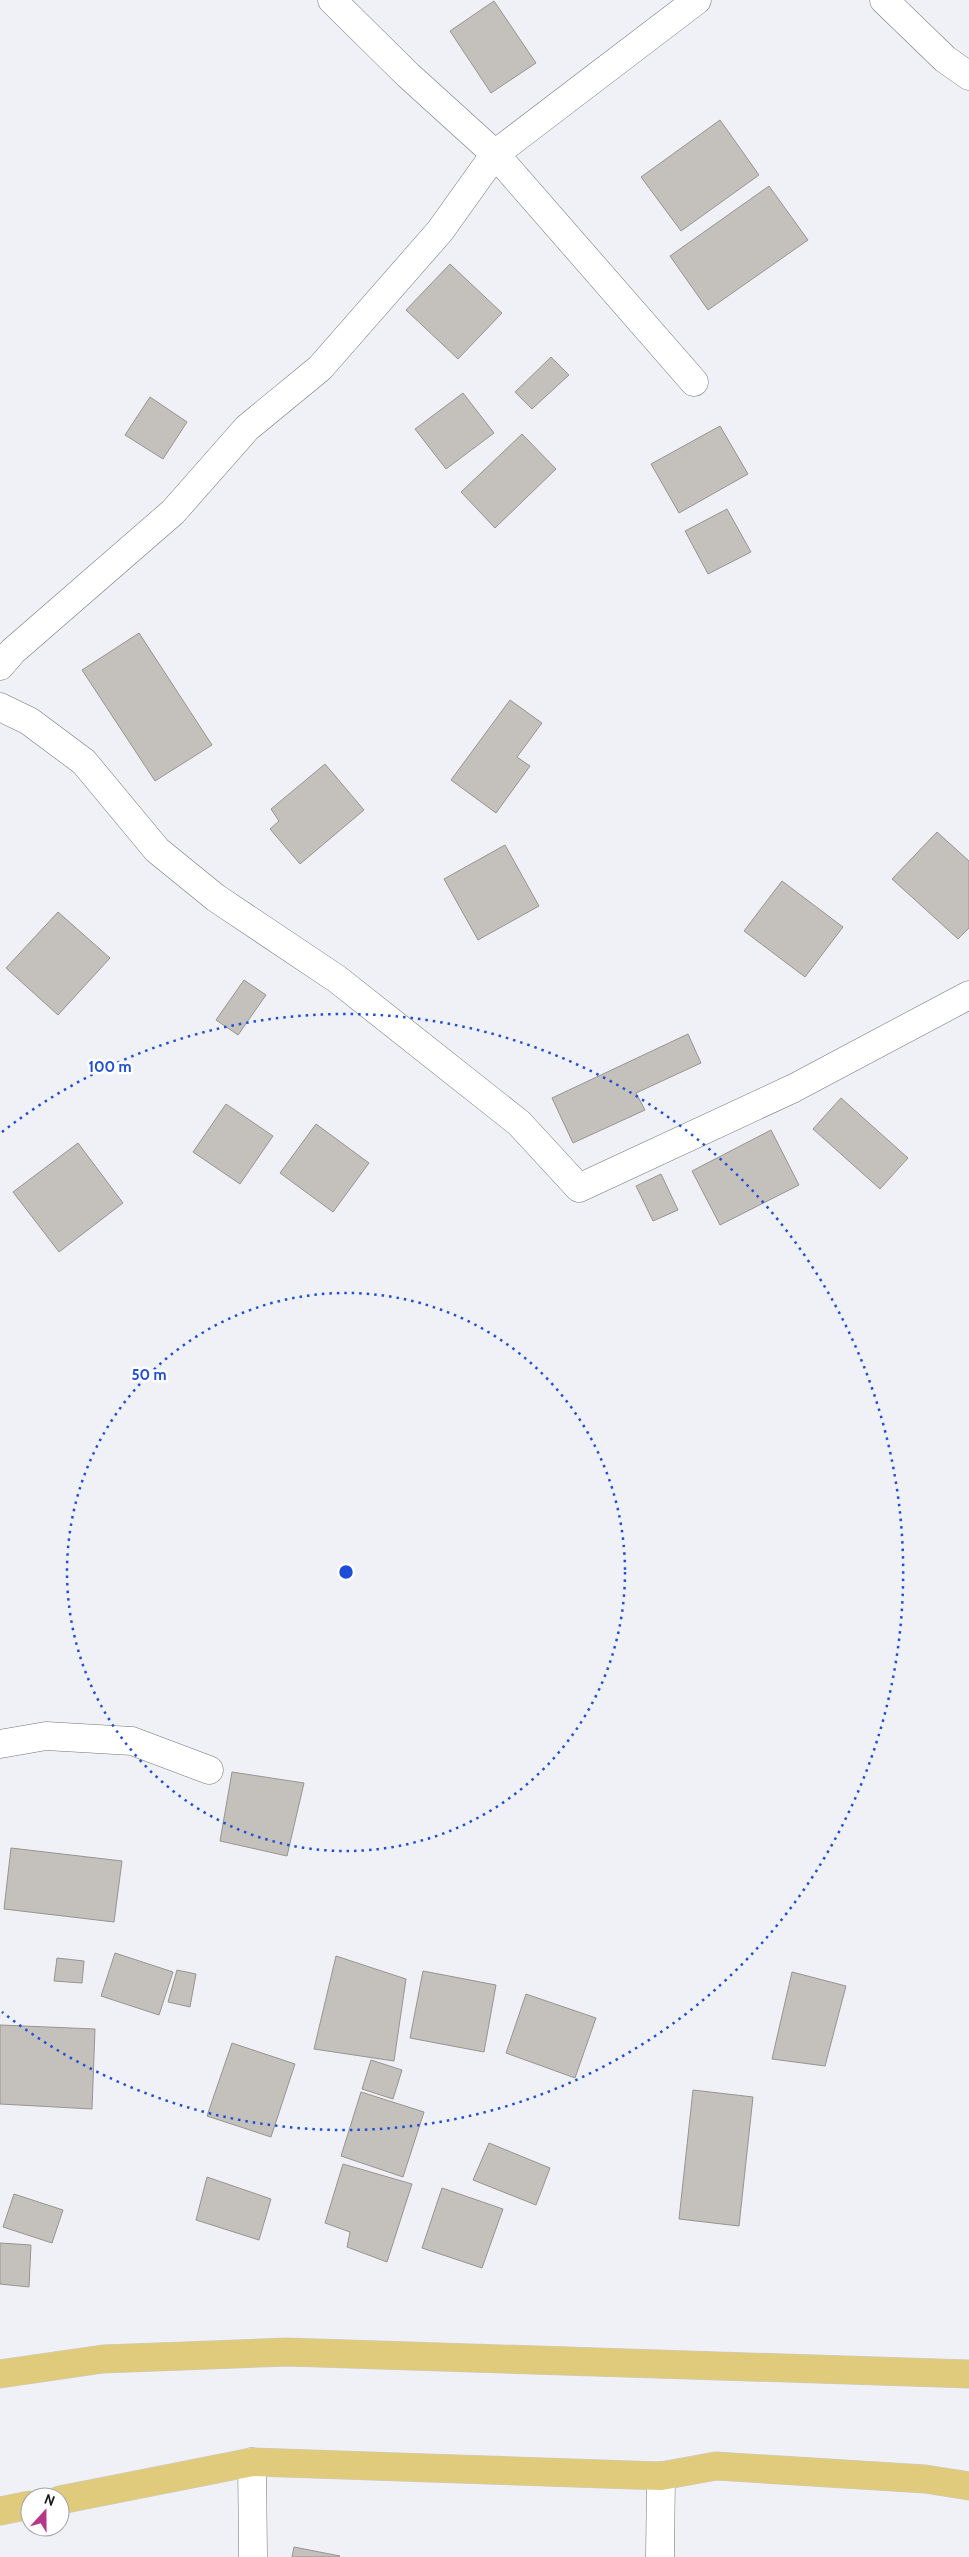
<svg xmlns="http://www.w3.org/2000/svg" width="969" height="2557" font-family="Cabin,sans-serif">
<rect width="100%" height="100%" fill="#f0f1f7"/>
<path fill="#c4c0bc" stroke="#989490" d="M494,1L536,63L491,93L450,31Z
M720,120L759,175L681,231L641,177Z
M769,186L808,240L708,310L670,256Z
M450,264L502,313L458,359L406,310Z
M551,357L569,375L532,409L515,392Z
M463,393L494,433L446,469L415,429Z
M150,397L187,422L163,459L125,435Z
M720,426L748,474L679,513L651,464Z
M522,434L556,469L495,528L461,492Z
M727,509L751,552L708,574L685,531Z
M139,633L212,745L155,781L82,670Z
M510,700L542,723L517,757L530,766L496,813L451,780Z
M325,764L364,810L300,864L270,829L279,821L271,809Z
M937,832L969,861V928L958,939L892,879Z
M505,845L539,906L478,940L444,879Z
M782,881L843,927L805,977L744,931Z
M58,912L110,958L58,1015L6,968Z
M244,980L266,995L238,1035L216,1020Z
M688,1034L701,1063L636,1093L645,1110L573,1143L552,1098Z
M841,1098L908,1158L880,1189L813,1129Z
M226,1104L273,1136L240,1184L193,1152Z
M316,1124L369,1163L333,1212L280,1173Z
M771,1130L799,1185L720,1225L692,1171Z
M78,1143L123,1203L59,1252L13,1192Z
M661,1174L678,1210L653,1221L636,1186Z
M232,1772L304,1783L287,1856L220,1841Z
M11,1848L122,1861L114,1922L4,1909Z
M115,1953L173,1972L159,2015L101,1996Z
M336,1956L406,1979L394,2061L314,2049Z
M57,1958L84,1961L82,1983L54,1981Z
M177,1970L196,1974L190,2007L168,2002Z
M423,1971L496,1985L484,2052L410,2038Z
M792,1972L846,1986L825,2066L772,2059Z
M526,1994L596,2018L575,2078L506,2053Z
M0,2025L95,2029L92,2109L0,2104Z
M232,2043L295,2064L271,2137L207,2116Z
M371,2060L402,2070L393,2099L362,2089Z
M693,2090L753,2097L739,2226L679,2219Z
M361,2092L424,2112L403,2177L341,2156Z
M489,2143L550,2168L536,2205L473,2180Z
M343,2164L412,2184L387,2262L347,2247L350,2232L325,2223Z
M207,2177L271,2199L259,2240L196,2220Z
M442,2188L503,2209L482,2268L422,2248Z
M14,2194L63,2210L52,2243L3,2227Z
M0,2243L31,2245L29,2287L0,2284Z
M294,2547L340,2556L339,2557H292Z"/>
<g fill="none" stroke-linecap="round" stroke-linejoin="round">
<g stroke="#737479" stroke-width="29">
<path id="street" d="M332,0L408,75L495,154L694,382
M884,0L945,59L969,76
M0,666L13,651L173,512L247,428L320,368L440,231L495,154L697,0
M0,707L29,721L84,762L157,850L216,898L337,979L519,1123L579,1188L794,1088L969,995
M0,1744L46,1736L132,1741L209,1770
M252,2462L253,2557
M660,2557L661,2476"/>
</g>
<g stroke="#cccccd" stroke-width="29">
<path id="primary" d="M0,2374L103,2359L287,2352L969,2374
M60,2500L252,2462L661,2476L716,2466L925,2479L969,2486
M0,2511L30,2505"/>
</g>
<use href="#street" stroke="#fff" stroke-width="28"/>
<use href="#primary" stroke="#e0cb7c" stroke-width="28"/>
</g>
<g fill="none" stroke="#1d4ed8" stroke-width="2.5" stroke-dasharray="2.5 5">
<circle cx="346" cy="1572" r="279"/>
<path d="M2 1132A558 558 0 1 1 2 2012"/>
</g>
<circle cx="346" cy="1572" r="8" fill="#1d4ed8" stroke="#fff" stroke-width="2.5"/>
<g font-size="15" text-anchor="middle" font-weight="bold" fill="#1d4ed8" stroke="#fff" stroke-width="5" stroke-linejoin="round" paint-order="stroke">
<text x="110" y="1072">100 m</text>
<text x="149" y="1380">50 m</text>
</g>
<g transform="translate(45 2512) rotate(21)"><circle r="24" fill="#ffffff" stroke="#a3a3a4"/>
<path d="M0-4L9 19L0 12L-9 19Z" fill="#b43788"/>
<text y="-8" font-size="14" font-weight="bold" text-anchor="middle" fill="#18191b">N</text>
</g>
</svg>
